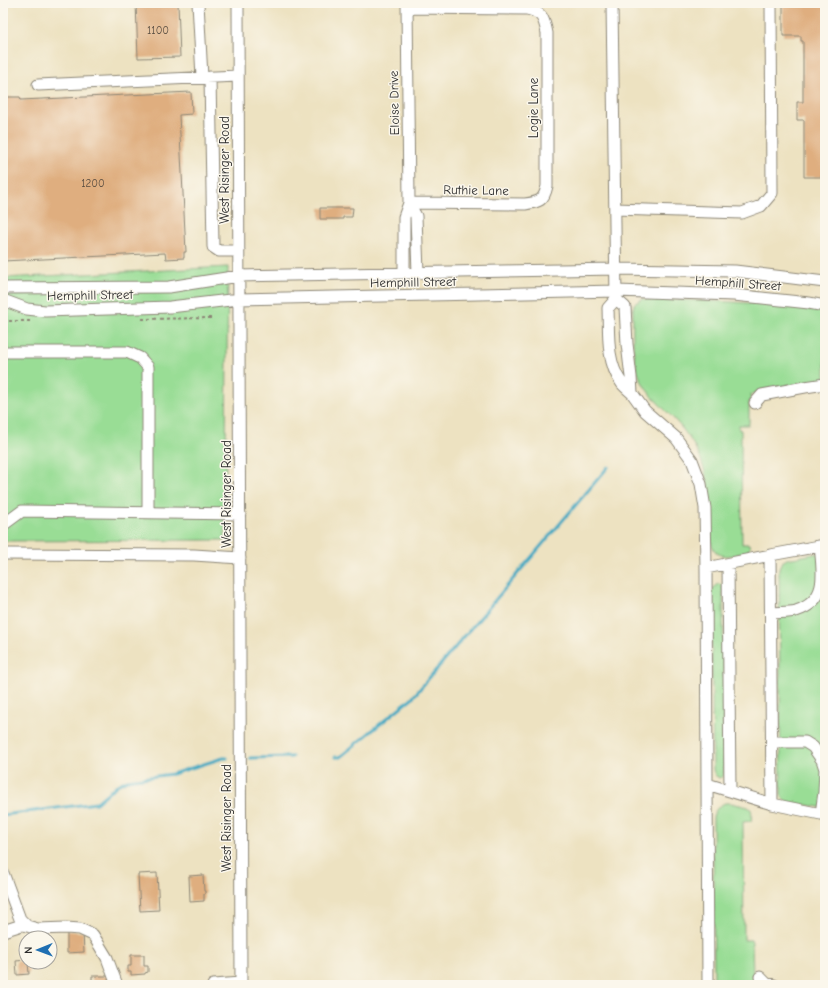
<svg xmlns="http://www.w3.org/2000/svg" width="828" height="988" font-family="'Comic Neue',sans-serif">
<rect width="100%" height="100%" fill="#fbf7ec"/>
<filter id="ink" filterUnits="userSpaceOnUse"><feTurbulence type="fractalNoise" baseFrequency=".025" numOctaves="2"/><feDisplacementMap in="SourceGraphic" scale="8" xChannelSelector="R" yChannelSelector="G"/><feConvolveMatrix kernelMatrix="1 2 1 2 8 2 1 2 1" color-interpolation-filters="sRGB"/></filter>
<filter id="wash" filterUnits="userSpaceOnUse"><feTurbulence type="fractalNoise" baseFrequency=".012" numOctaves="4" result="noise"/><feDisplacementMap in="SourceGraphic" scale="16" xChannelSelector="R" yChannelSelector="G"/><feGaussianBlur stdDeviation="0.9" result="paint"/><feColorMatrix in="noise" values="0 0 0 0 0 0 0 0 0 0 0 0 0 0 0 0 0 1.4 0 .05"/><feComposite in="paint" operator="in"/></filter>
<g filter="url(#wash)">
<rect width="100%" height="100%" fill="#ede2c1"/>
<path fill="#99dd95" stroke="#628460" d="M228,267L225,540L3,541V278Z
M642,299C683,300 723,301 764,304C767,306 772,307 775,305L825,312V379L763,390L758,391L754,394L753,393L750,396L751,397L749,402V424L748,425H739V430H741L742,544H749L750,548C747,552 744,552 739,554C726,557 715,558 711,542C711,512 711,481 698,453C691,439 682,427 671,416C664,409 657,402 650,394C630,370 633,339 633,310L634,304Z
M825,552V808L788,802L784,800L781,795L779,569L782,562L787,559Z
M717,584H719L722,585L723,589L724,771C724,775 723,777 719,778L715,775L713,770L711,595L713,589Z
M725,803H731L748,807C753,809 752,816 751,821L743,822L744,940H751L752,942L753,976L754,981L756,985H714L713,817C715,810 718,806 725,803Z"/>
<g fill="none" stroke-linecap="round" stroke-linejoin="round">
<path stroke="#42a9c2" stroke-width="3" d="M335,757H340L413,697L608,467
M250,758L292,757
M3,815L96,803L117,785L127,780L172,774L223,758H227"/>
</g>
<g id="blocks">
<path fill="#dfae7f" d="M136,3H178L180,57L138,58Z
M783,3H825V177H804V120H797V102H803V41H801V36H783Z
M191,92L192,114L179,115L186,252H184V258L166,259L165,253L3,261V97H20L21,100Z
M320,208H353L352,217H343V219H320Z
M157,873L159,910L140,911L138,874Z
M203,875L204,891H205V894H204V901L190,902L189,876Z
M67,931L83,932L84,952L67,953Z
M131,955H144V966H148V972L145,973V974L131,975V972H128V966H131Z
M26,960V962H28L29,974L17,975L16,961Z
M92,976H110V985H92Z"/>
</g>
</g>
<g filter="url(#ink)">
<use href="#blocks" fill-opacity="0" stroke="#8c8676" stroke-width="1"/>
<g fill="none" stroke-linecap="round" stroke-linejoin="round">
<g stroke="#8c8676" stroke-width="13">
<path id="minor" d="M198,3L202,77
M238,3L241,985
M612,3L616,299L608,308C609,332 606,361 621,382C623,386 629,390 632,393L631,377L627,344L625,307L616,299
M407,8L527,9C542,12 544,18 547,33V186C544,201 539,202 525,204L409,203
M210,77L213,247L219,251H239
M38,85L238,76
M409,203L416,216L418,273
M615,209L742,213L761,206L772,193L771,3
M404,273V217L409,203L407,3
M3,288L169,287L239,276L616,269L735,271L825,282
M3,300L27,309L45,311L170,307L239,299L616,291L734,295L809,303L825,306
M3,352H127L140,358L148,367V512
M632,393L645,411L676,438L692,460L701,484L705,508L706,568L776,554L825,545
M755,403L762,395L805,387L825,384
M3,525L22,511L240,514
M3,554L194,555L240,558
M728,564L730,791
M706,568L707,784L772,804L770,555
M771,613C779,612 788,613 796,611C828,601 823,574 820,546
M772,742H805L813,747L822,760L825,769L824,792L821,814L772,804
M707,784L708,985
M3,873L20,919L27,926L38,929L66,928L80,929L93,935L107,958L117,985
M3,931L25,924
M760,977L766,983L774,985
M213,985L241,983"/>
</g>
<path stroke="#8c8676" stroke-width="2" stroke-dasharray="3 3" stroke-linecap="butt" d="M142,319L213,318
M3,321H32"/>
<use href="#minor" stroke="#fff" stroke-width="11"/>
</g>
</g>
<g text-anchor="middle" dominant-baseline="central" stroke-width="3" stroke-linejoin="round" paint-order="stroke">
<g font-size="11" fill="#584c40">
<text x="158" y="30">1100</text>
<text x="93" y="183">1200</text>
</g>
<g font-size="13" fill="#2b2b2b" stroke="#fbf7ec">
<text transform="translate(394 103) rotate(-91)">Eloise Drive</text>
<text transform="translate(533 108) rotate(-90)">Logie Lane</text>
<text transform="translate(224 170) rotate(-90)">West Risinger Road</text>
<text transform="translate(476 190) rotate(1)">Ruthie Lane</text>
<text transform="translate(413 282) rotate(-1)">Hemphill Street</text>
<text transform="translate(738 283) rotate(4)">Hemphill Street</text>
<text transform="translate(90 295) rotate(-1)">Hemphill Street</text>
<text transform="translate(226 494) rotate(-90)">West Risinger Road</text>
<text transform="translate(226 818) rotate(-90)">West Risinger Road</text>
</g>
</g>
<rect width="828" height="988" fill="none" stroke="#fbf7ec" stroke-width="16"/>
<g transform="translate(38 950) rotate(269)"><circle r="19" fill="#fbf7ec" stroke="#a8a59f"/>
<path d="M0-3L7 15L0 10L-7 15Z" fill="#1f6fb2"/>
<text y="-6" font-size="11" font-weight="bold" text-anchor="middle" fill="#2b2b2b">N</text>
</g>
</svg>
